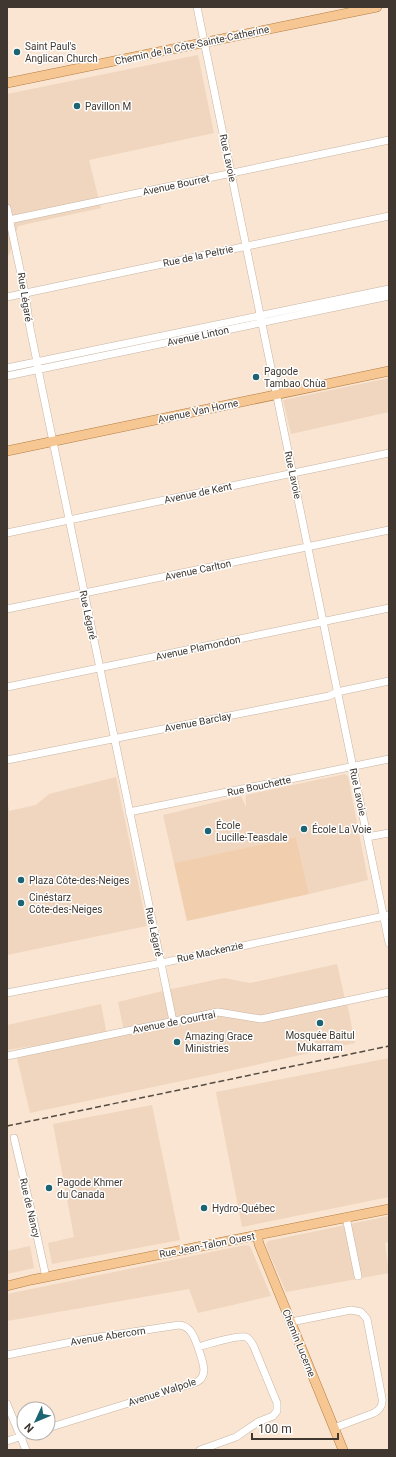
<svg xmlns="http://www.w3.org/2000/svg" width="396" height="1457" font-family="Roboto,sans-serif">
<rect width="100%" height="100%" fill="#f9e5d2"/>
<path fill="#f0d6bf" d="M198,55L214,133L89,160L101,208L18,226L10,253L7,257V94Z
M389,378V412L291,434L283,400Z
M345,774L348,776L368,880L309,894L296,837L174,863L163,815L241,796L246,807V795Z
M116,777L147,926L7,955V806L8,805L9,811L36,805L49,794Z
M337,964L345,999L347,1002L355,1043L224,1072L30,1113L16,1054L93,1037L7,1050V1025L101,1004L107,1035L124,1031L118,1002L167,990L224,978L250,983Z
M389,1058V1197L242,1227L216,1092Z
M152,1105L180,1240L52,1264L48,1243L74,1237L53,1124Z
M389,1216V1242L385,1243L389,1273L286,1292L267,1248L266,1244L268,1241Z
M245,1245L250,1246L271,1296L198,1313L189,1289L7,1321V1294Z
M30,1246L34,1268L7,1274V1251Z"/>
<path fill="#f0ceae" d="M296,837L309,894L187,921L174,863Z"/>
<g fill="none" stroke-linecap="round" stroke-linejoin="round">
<g stroke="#c7b4a2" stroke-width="8">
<path id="minor" d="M197,7L389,943
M7,208L25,293L30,328L37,362L39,374L173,1021
M9,220L389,140
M7,297L389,216
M7,368L389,289
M7,376L389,296
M7,533L389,453
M7,609L389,530
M7,687L389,608
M7,760L329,696L337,692L389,681
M129,812L389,759
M367,837L389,833
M7,993L152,965L389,915
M7,1056L218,1012L261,1019L389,992
M14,1138L34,1222L46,1277
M346,1217L358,1276
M291,1322L351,1310L361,1312L367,1319L382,1398C383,1404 380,1410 374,1413L334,1428
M7,1355L86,1339L179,1325C191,1326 194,1337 198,1347
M7,1404L26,1450
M48,1428L197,1382C210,1375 201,1358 198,1347C208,1344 237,1335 246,1337C250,1339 252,1343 254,1347L277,1403V1411L273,1416L258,1422L236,1437L200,1450
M7,1441L32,1433"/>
</g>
<g stroke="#b37d42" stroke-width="10">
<path id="major" d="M7,83L377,7
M7,451L389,371
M257,1235L259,1244L343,1450
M7,1286L31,1280L389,1209"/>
</g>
<use href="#minor" stroke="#fff" stroke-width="7"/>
<use href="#major" stroke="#f7c793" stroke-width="9"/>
<path stroke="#544b42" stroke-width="1.5" stroke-dasharray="6 3" stroke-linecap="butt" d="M7,1126L389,1046"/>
</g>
<g fill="#1d6473" stroke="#fff" stroke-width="1.5">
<circle cx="17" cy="52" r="4"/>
<circle cx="77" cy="106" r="4"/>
<circle cx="256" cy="377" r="4"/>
<circle cx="304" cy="829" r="4"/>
<circle cx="208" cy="831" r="4"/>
<circle cx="21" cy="880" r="4"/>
<circle cx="21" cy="903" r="4"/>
<circle cx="320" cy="1023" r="4"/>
<circle cx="177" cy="1042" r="4"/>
<circle cx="49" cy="1188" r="4"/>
<circle cx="204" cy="1208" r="4"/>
</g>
<g text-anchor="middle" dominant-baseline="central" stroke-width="3" stroke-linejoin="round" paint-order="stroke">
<g font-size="10" fill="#3f3730" stroke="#fff">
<text transform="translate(192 45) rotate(-12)">Chemin de la Côte-Sainte-Catherine</text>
<text transform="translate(228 158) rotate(78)">Rue Lavoie</text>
<text transform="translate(176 185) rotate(-12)">Avenue Bourret</text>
<text transform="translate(198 256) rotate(-12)">Rue de la Peltrie</text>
<text transform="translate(25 297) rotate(81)">Rue Légaré</text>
<text transform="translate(198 336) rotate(-12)">Avenue Linton</text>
<text transform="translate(198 411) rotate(-12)">Avenue Van Horne</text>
<text transform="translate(293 475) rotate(78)">Rue Lavoie</text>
<text transform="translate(198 493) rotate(-12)">Avenue de Kent</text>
<text transform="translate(198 570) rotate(-12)">Avenue Carlton</text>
<text transform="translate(88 615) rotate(78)">Rue Légaré</text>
<text transform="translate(198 648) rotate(-12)">Avenue Plamondon</text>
<text transform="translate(198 722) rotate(-11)">Avenue Barclay</text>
<text transform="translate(259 786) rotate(-12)">Rue Bouchette</text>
<text transform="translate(358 792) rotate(78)">Rue Lavoie</text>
<text transform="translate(154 932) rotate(78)">Rue Légaré</text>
<text transform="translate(210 952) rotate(-12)">Rue Mackenzie</text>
<text transform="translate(174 1022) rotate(-11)">Avenue de Courtrai</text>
<text transform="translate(30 1208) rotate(77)">Rue de Nancy</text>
<text transform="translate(207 1245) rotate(-11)">Rue Jean-Talon Ouest</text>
<text transform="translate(108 1336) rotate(-9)">Avenue Abercorn</text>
<text transform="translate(299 1343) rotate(68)">Chemin Lucerne</text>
<text transform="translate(162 1392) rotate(-18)">Avenue Walpole</text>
</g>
<g font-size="10" fill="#3f3730" stroke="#fff" text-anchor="start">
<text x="25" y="46">Saint Paul's<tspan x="25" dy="12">Anglican Church</tspan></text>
<text x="85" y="106">Pavillon M</text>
<text x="264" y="371">Pagode<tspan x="264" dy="12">Tambao Chùa</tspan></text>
<text x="216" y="825">École<tspan x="216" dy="12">Lucille-Teasdale</tspan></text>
<text x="312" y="829">École La Voie</text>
<text x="29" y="880">Plaza Côte-des-Neiges</text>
<text x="29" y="897">Cinéstarz<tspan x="29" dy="12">Côte-des-Neiges</tspan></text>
<text x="320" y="1035" text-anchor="middle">Mosquée Baitul<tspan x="320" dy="12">Mukarram</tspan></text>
<text x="185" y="1036">Amazing Grace<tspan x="185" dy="12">Ministries</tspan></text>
<text x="57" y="1182">Pagode Khmer<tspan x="57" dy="12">du Canada</tspan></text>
<text x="212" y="1208">Hydro-Québec</text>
</g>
</g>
<rect width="396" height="1457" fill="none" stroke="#3f3730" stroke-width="16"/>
<g transform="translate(36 1421) rotate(226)"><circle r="19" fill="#ffffff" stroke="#b2afac"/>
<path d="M0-3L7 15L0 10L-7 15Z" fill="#1d6473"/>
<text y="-6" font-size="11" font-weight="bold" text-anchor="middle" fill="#3f3730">N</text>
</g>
<path d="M252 1433v6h86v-6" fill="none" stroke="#3f3730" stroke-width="2"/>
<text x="258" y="1433" font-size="12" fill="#3f3730" stroke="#ffffff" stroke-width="3" paint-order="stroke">100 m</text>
</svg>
